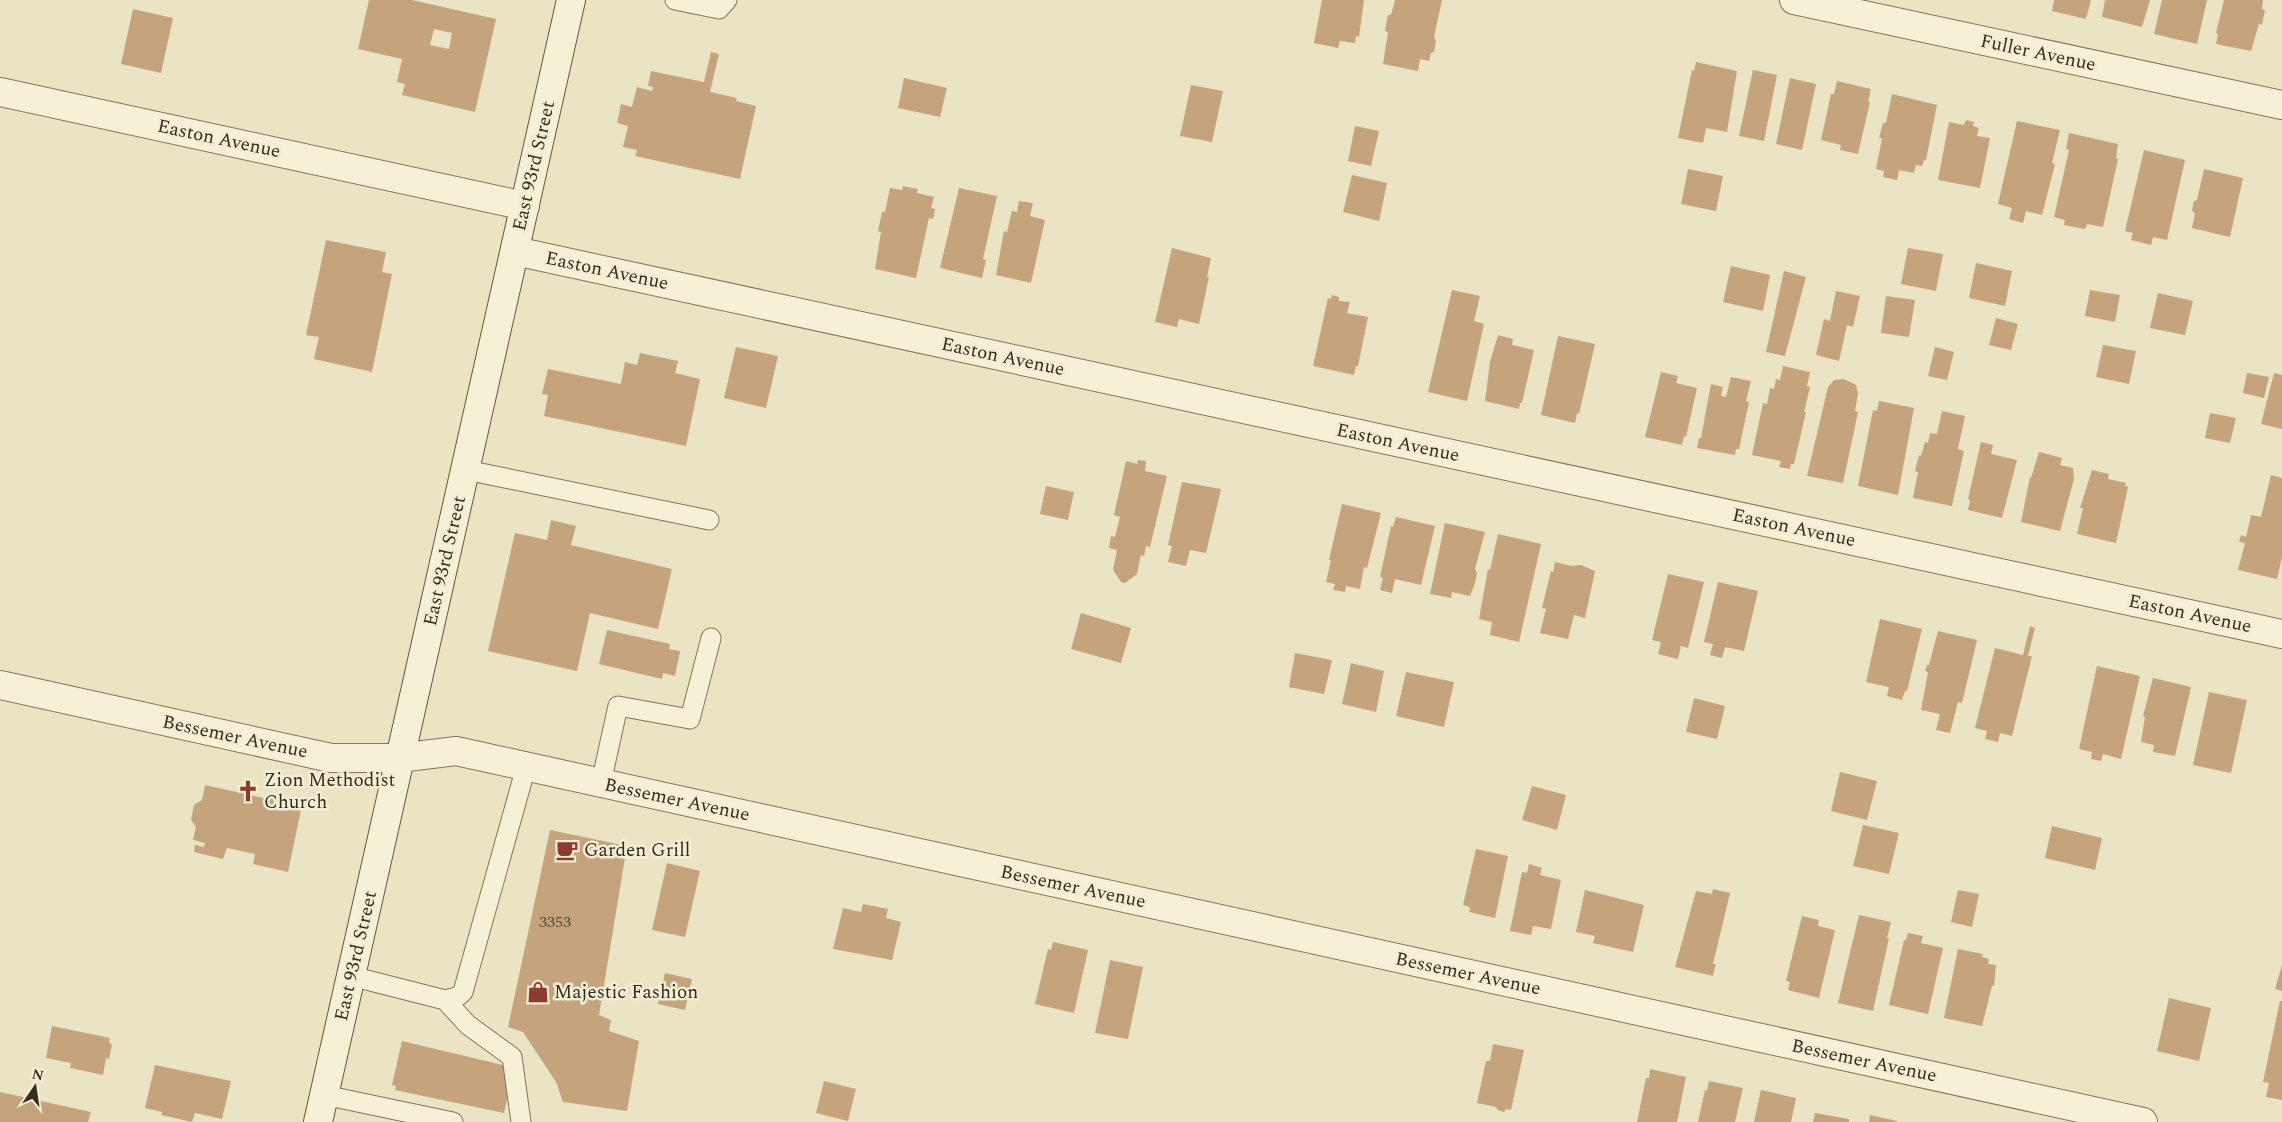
<svg xmlns="http://www.w3.org/2000/svg" width="2282" height="1122" font-family="Spectral,serif">
<rect width="100%" height="100%" fill="#eae3c4"/>
<path fill="#c5a47d" fill-rule="evenodd" d="M369,0H412L496,19L475,112L402,95L405,84L397,82L402,59L358,49ZM434,29L452,33L449,49L430,45Z
M1322,0H1364L1359,37L1356,36L1355,43L1340,41L1338,48L1314,43Z
M1395,0H1442L1434,37L1436,41L1434,52L1431,53L1429,61L1420,59L1418,71L1383,64L1388,32L1385,31L1388,15H1391Z
M2054,0H2091L2086,19L2052,11Z
M2105,0H2150L2142,27L2102,17Z
M2162,0H2207L2197,44L2154,34Z
M2224,0H2263L2262,9L2265,10L2262,25L2259,24L2251,51L2216,44L2218,34L2216,33Z
M133,9L173,18L161,73L121,64Z
M711,52L719,54L710,92L737,98L736,101L756,106L740,179L635,156L637,150L623,147L628,126L617,123L621,104L632,107L637,87L652,91L653,87L648,86L651,71L704,82Z
M1696,62L1737,71L1727,132L1706,128L1703,143L1678,138L1692,70L1694,71Z
M1753,70L1777,75L1764,141L1739,136Z
M904,78L947,88L940,117L898,108Z
M1790,78L1816,84L1802,150L1776,144Z
M1837,81L1871,89L1868,102H1870L1858,154L1840,150L1841,145L1821,140L1831,94H1834Z
M1191,85L1223,91L1212,142L1180,136Z
M1892,94L1937,105L1926,160H1924L1922,166L1916,165L1914,173L1899,170L1897,180L1883,177L1884,171L1876,169L1882,138H1879L1883,123H1886Z
M1966,120L1974,122L1973,126L1979,128L1977,136L1990,138L1980,188L1938,180L1949,122L1964,125Z
M2017,121L2060,130L2052,163L2055,164L2042,215L2026,211L2023,223L2009,219L2012,208L1998,204Z
M1355,126L1379,131L1371,166L1348,161Z
M2069,133L2118,144L2116,158L2118,159L2103,227L2087,224L2085,229L2064,225L2065,220L2054,217L2069,150L2066,149Z
M2144,150L2185,160L2167,240L2153,237L2151,245L2131,240L2133,233L2125,231Z
M1688,169L1723,176L1716,211L1681,204Z
M2204,169L2243,178L2230,237L2192,228L2195,214L2192,210L2194,201L2197,200Z
M1352,175L1387,183L1379,221L1343,212Z
M903,186L918,189L917,193L934,197L931,208L935,209L933,219L929,218L916,278L875,269L881,232L878,231L882,212H885L890,188L902,190Z
M959,188L997,196L983,259L986,260L982,278L940,268Z
M1019,201L1033,203L1030,216L1045,220L1031,283L996,275L1004,231L1007,232L1012,211L1017,212Z
M326,240L386,252L382,272L392,274L372,372L314,359L319,337L306,335Z
M1172,248L1211,258L1207,277H1209L1199,324L1179,319L1177,327L1155,322Z
M1908,248L1943,254L1936,291L1901,284Z
M1976,263L2012,271L2005,306L1969,298Z
M1731,266L1770,275L1763,311L1723,302Z
M1784,271L1806,277L1785,356L1766,352Z
M1452,290L1480,296L1474,321L1484,324L1467,401L1428,392Z
M2090,290L2120,295L2115,322L2085,316Z
M1836,291L1860,296L1853,327L1847,325L1839,361L1816,355L1824,319L1830,321Z
M2158,293L2193,301L2185,335L2150,328Z
M1332,295L1339,297V301L1350,302L1347,313L1368,317L1358,366H1356L1354,375L1313,366L1328,298L1331,299Z
M1886,296L1915,300L1909,337L1881,333Z
M1996,318L2018,324L2011,350L1989,345Z
M1498,335L1513,339L1512,345L1534,350L1522,403H1520L1519,409L1485,401L1490,362Z
M1558,336L1595,344L1579,414L1577,413L1575,423L1541,415Z
M2103,345L2136,351L2129,384L2096,377Z
M736,347L778,356L766,408L724,398Z
M1935,347L1954,352L1947,380L1928,376Z
M640,353L678,361L675,373L700,379L686,446L544,416L548,395L542,394L548,369L621,384L625,362L637,365Z
M1783,366L1810,372L1807,386L1810,387L1804,412H1806L1794,464H1791L1790,469L1779,467L1781,461L1752,455L1763,403L1767,404L1770,388L1774,389L1776,379L1780,380Z
M1661,372L1678,376L1676,383L1697,388L1686,437L1684,436L1682,445L1645,437Z
M2247,373L2269,377L2264,398L2243,393Z
M2274,373L2282,375V429L2261,424Z
M1731,377L1751,381L1746,401L1749,402L1739,449H1736L1735,455L1697,448L1699,438H1701L1711,384L1723,387L1721,396L1726,397Z
M1844,379L1856,385L1858,394L1855,411L1858,412L1843,483L1807,476L1828,387L1834,380Z
M1879,401L1914,408L1898,495L1858,486L1873,410L1877,411Z
M1942,411L1965,416L1958,449L1964,451L1952,506L1913,498L1918,472L1915,471L1919,455L1921,456L1925,442L1928,443L1930,433L1937,434Z
M2210,413L2236,418L2230,443L2205,438Z
M1981,442L1993,445L1991,454L2017,460L2002,518L1968,510L1970,500L1968,499Z
M2039,452L2062,458L2060,465L2073,468L2074,479L2060,531L2021,522L2030,477L2031,478Z
M1138,460L1146,461L1145,471L1167,476L1150,547L1146,546L1144,556L1141,555L1137,574L1125,583L1121,582L1113,570L1117,550L1109,548L1111,536L1115,537L1120,517L1114,515L1126,461L1137,464Z
M2092,470L2109,474L2108,479L2126,483L2125,486L2128,487L2116,543L2077,534L2083,508H2080Z
M2271,475L2282,478V557L2277,579L2238,570L2245,543L2239,542L2241,535L2246,537L2251,515L2261,517Z
M1182,482L1221,489L1206,553L1190,550L1186,566L1168,562L1172,546L1168,545Z
M1046,486L1074,492L1068,520L1040,514Z
M1342,504L1381,513L1367,568L1364,567L1360,589L1346,586L1345,592L1333,590L1335,584L1326,582L1331,560H1329Z
M1396,517L1435,526L1421,585L1395,579L1392,593L1380,590L1383,578L1380,577L1391,526L1393,527Z
M551,520L576,526L571,545L672,569L658,629L590,613L577,671L488,651L515,533L547,540Z
M1445,523L1485,532L1475,569L1477,573L1475,583L1470,596L1452,592L1451,598L1430,594Z
M1498,534L1541,544L1519,642L1490,635L1492,622L1479,619L1488,569L1490,570Z
M1555,562L1572,566L1581,565L1595,571L1585,618L1574,615L1568,639L1540,633L1546,609L1542,608L1551,571L1553,572Z
M1668,574L1704,582L1688,648L1681,646L1678,659L1658,654L1661,642L1652,640Z
M1718,582L1758,591L1744,651L1725,647L1722,658L1710,655L1713,644L1704,642Z
M1081,613L1131,628L1121,663L1071,649Z
M1880,619L1922,629L1907,691H1905L1902,700L1887,696L1889,687L1866,682Z
M2030,626L2035,628L2028,656H2032L2012,736L2000,733L1998,742L1985,739L1987,731L1975,728L1995,648L2023,655Z
M607,630L670,644L669,649L680,651L675,676L663,673L662,679L599,664Z
M1938,631L1977,640L1962,703L1958,702L1950,733L1936,730L1940,714L1921,710L1928,672L1925,671L1927,665H1929Z
M1295,653L1332,660L1324,694L1289,687Z
M1351,663L1384,671L1376,712L1342,704Z
M2097,666L2140,676L2121,759L2103,754L2101,761L2091,759L2092,752L2079,749Z
M1406,672L1454,682L1444,727L1396,716Z
M2153,678L2191,687L2175,756L2153,752L2154,745L2141,742L2145,717L2143,716Z
M2209,692L2247,700L2231,773L2193,765Z
M1694,698L1725,706L1717,739L1686,732Z
M1840,772L1877,781L1867,820L1831,811Z
M205,785L268,799V795L302,805L288,872L253,864L255,854L227,848L223,859L194,852L195,845L204,847L205,843L193,840L196,827L191,820L194,805L202,800Z
M1532,786L1566,795L1557,830L1522,820Z
M1863,825L1899,833L1889,874L1853,866Z
M2052,826L2102,838L2095,870L2045,858Z
M550,830L627,846L599,1015L611,1020L609,1031L639,1041L627,1111L563,1102L556,1082L523,1032L508,1027Z
M1476,849L1508,856L1495,918L1469,912L1470,907L1463,905Z
M667,863L700,871L685,937L652,930Z
M1529,864L1542,868L1540,875L1561,880L1551,929L1533,926L1531,935L1510,931L1522,872L1527,873Z
M1713,889L1730,893L1713,964H1716L1713,976L1675,967L1696,891L1712,894Z
M1585,890L1644,905L1633,952L1593,943L1595,936L1576,932Z
M1958,890L1979,894L1972,927L1951,922Z
M863,904L888,909L886,918L901,922L892,960L833,949L843,908L861,912Z
M1859,915L1891,922L1887,938H1889L1873,1011L1838,1003Z
M1802,916L1819,920L1818,926L1835,930L1819,998L1788,990L1790,982L1786,981Z
M1908,933L1923,936L1921,943L1943,948L1928,1014L1889,1005L1904,940H1906Z
M1053,942L1088,950L1074,1013L1035,1004L1048,949L1051,950Z
M1958,949L1983,954L1982,957L1989,959L1988,964L1996,965L1994,986H1992L1982,1026L1944,1018Z
M1110,960L1143,967L1128,1039L1095,1033Z
M2282,965V991L2275,989Z
M665,973L692,979L685,1010L658,1004Z
M2169,998L2211,1008L2199,1061L2157,1051Z
M2280,1001H2282V1100L2266,1097L2269,1083L2263,1082Z
M52,1026L110,1038L109,1043L112,1044L109,1059L106,1058L103,1075L70,1068L71,1063L46,1058Z
M402,1041L511,1067L513,1072L504,1113L395,1090L396,1086L392,1085Z
M1493,1044L1524,1050L1511,1110L1506,1109L1504,1112L1498,1110L1496,1107L1477,1103L1486,1061H1490Z
M155,1065L231,1081L222,1119L195,1113L192,1122L161,1115L162,1112L145,1108Z
M1650,1069L1686,1077L1677,1122H1637L1646,1078H1649Z
M824,1081L856,1089L848,1121L816,1113Z
M1709,1081L1743,1088L1735,1122H1698L1705,1090H1707Z
M1761,1090L1796,1098L1791,1122H1754Z
M0,1092L91,1112L88,1122H0Z
M1815,1113L1849,1119V1122H1813Z
M1870,1115L1897,1121V1122H1869Z"/>
<g fill="none" stroke-linecap="round" stroke-linejoin="round">
<g stroke="#83755c" stroke-width="21">
<path id="service" d="M675,0L719,9L727,0
M466,470L709,520
M601,783L618,706L690,719L711,638
M351,976L445,1000L457,997L463,992L526,767
M445,1000L468,1025L512,1057L521,1122
M324,1095L453,1122"/>
</g>
<g stroke="#83755c" stroke-width="30">
<path id="minor" d="M1794,0L2282,105
M0,92L525,206
M515,251L2282,634
M0,685L331,758H399L456,751L2143,1122"/>
</g>
<g stroke="#65573f" stroke-width="30">
<path id="secondary" d="M318,1122L571,0"/>
</g>
<use href="#service" stroke="#f6f0d6" stroke-width="19"/>
<use href="#minor" stroke="#f6f0d6" stroke-width="28"/>
<use href="#secondary" stroke="#f6f0d6" stroke-width="28"/>
</g>
<defs>
<g id="church-bare" transform="scale(1.725)"><path d="M-1.2-6h2.4v3.5h3.3v2.4h-3.3V6h-2.4V-.1h-3.3v-2.4h3.3Z" fill="#8d3b31" stroke="#f2edd3" stroke-width="2.5" paint-order="stroke"/></g>
<g id="cafe-bare" transform="scale(1.725)"><path d="M-5.5-4.5H6V0H3Q3 3.5 0 3.5H-2.5Q-5.5 3.5-5.5 0ZM3-3.2v2h1.7v-2ZM-6 4.5H4V6H-6Z" fill="#8d3b31" stroke="#f2edd3" stroke-width="2.5" paint-order="stroke"/></g>
<g id="shop-bare" transform="scale(1.725)"><path d="M-5-2.5h2.3a2.7 3.5 0 0 1 5.4 0H5L5.5 6h-11ZM-1.5-2.5h3a1.5 2.3 0 0 0-3 0Z" fill="#8d3b31" stroke="#f2edd3" stroke-width="2.5" paint-order="stroke"/></g>
</defs>
<g fill-rule="evenodd">
<use href="#church-bare" x="248" y="791"/>
<use href="#cafe-bare" x="567" y="850"/>
<use href="#shop-bare" x="538" y="992"/>
</g>
<g text-anchor="middle" dominant-baseline="central" stroke-width="5" stroke-linejoin="round" paint-order="stroke">
<g font-size="16" fill="#584a36">
<text x="555" y="922">3353</text>
</g>
<g font-size="19" fill="#342c1f" stroke="#f2edd3">
<text transform="translate(2038 53) rotate(12)">Fuller Avenue</text>
<text transform="translate(219 139) rotate(12)">Easton Avenue</text>
<text transform="translate(534 166) rotate(-77)">East 93rd Street</text>
<text transform="translate(607 271) rotate(12)">Easton Avenue</text>
<text transform="translate(1003 357) rotate(12)">Easton Avenue</text>
<text transform="translate(1398 443) rotate(12)">Easton Avenue</text>
<text transform="translate(1794 528) rotate(12)">Easton Avenue</text>
<text transform="translate(445 561) rotate(-77)">East 93rd Street</text>
<text transform="translate(2190 614) rotate(12)">Easton Avenue</text>
<text transform="translate(235 737) rotate(12)">Bessemer Avenue</text>
<text transform="translate(677 800) rotate(12)">Bessemer Avenue</text>
<text transform="translate(1073 887) rotate(12)">Bessemer Avenue</text>
<text transform="translate(356 956) rotate(-77)">East 93rd Street</text>
<text transform="translate(1468 974) rotate(12)">Bessemer Avenue</text>
<text transform="translate(1864 1061) rotate(12)">Bessemer Avenue</text>
</g>
<g font-size="19" fill="#342c1f" stroke="#f2edd3" text-anchor="start">
<text x="264" y="780">Zion Methodist<tspan x="264" dy="22">Church</tspan></text>
<text x="584" y="850">Garden Grill</text>
<text x="554" y="992">Majestic Fashion</text>
</g>
</g>
<g transform="translate(35 1087) rotate(13)" stroke="#f2edd3" stroke-width="4" paint-order="stroke">
<path d="M0-4L9 19L0 12L-9 19Z" fill="#342c1f"/>
<text y="-8" font-size="14" font-weight="bold" text-anchor="middle" fill="#342c1f">N</text>
</g>
</svg>
